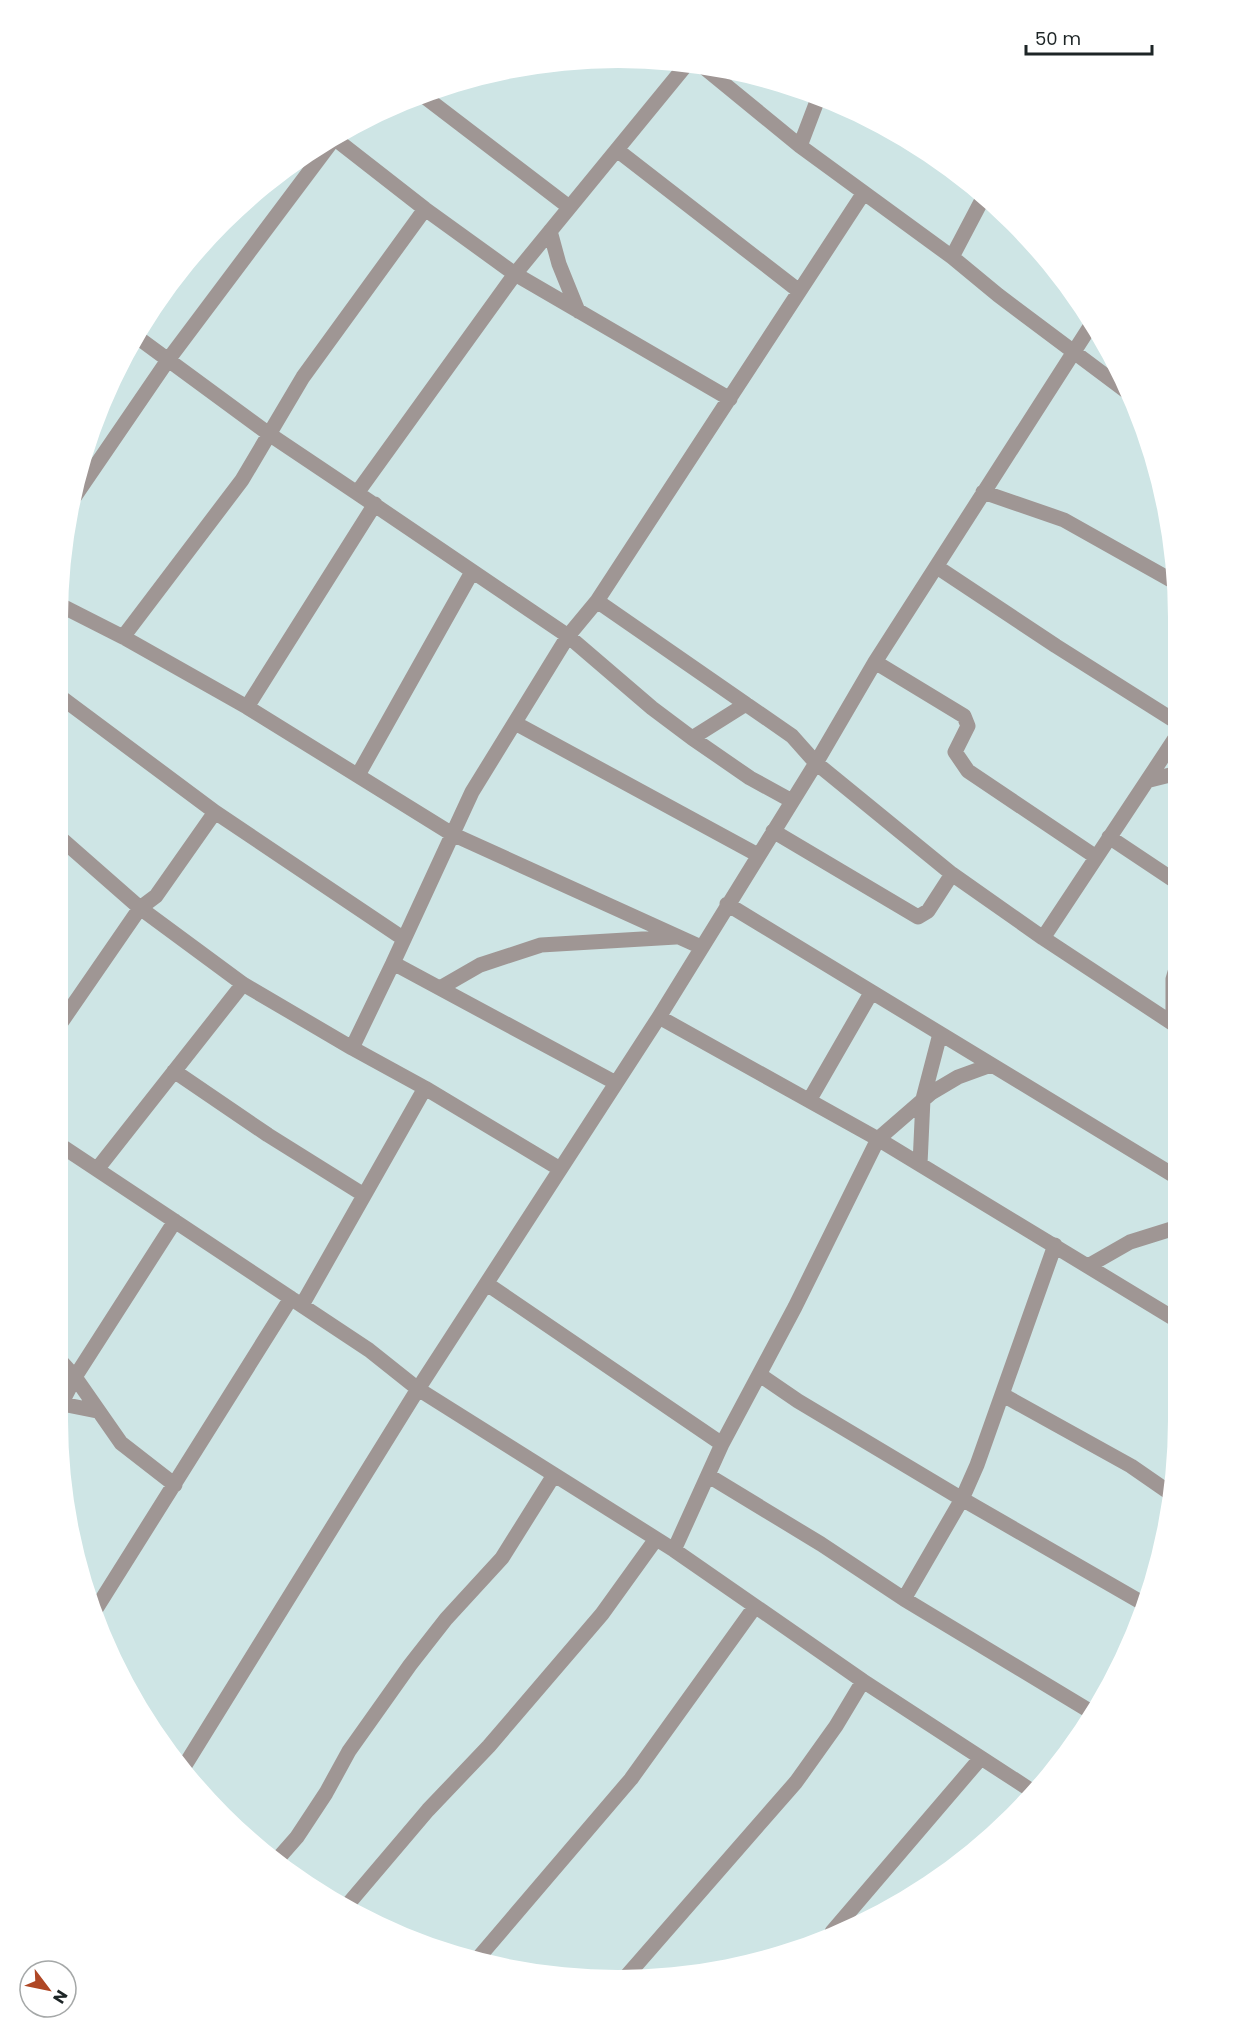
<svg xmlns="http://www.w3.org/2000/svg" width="1236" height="2037" font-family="Poppins,sans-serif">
<rect width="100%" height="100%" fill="#cee5e5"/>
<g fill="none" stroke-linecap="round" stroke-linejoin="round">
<path stroke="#9f9694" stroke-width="15" d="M687,64L515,274L357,493L568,636L652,708L692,738L750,778L792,801
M701,65L800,146L952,257L998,295L1126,391
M421,94L569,207
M334,138L425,209L515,274L730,399
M800,146L819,96
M617,150L799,291
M550,231L559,264L578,311
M952,257L983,198
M137,337L269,434L357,493
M983,492L1064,520L1178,584
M75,496L168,360L336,136
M937,567L1056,646L1178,723
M597,601L792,736L816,763L952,874L1043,938L1178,1027
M58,604L123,637L247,707L452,834L701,947
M123,637L242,480L303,377L425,209
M875,662L964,716L968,726L955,752L968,771L1096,857
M58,695L215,812L404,939
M247,707L375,504
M515,723L758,855
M692,738L746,704
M358,775L472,572
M1150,780L1178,773
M773,831L918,917L928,911L952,874
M58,836L140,908L243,984L352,1048L393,963L616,1083
M1109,837L1178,883
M727,904L1178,1178
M1043,938L1178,734
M393,963L472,792L568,636L597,601L863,194
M440,988L480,965L541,945L676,937
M659,1017L878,1139L1178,1321
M1173,1023V979L1178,962
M58,1027L140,908L156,896L215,812
M352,1048L425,1088L560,1169
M174,1071L268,1135L364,1195
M810,1099L871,993
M57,1143L369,1350L418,1389L674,1550L863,1681L1029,1789
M920,1164L923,1099L940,1034
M98,1168L243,984
M1088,1266L1130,1242L1178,1227
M487,1284L722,1444
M302,1305L425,1088
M57,1357L75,1377L121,1443L175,1485
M760,1375L798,1401L962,1499L1146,1605
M1003,1395L1131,1466L1170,1493
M57,1403L97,1411
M57,1412L75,1377L175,1221
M709,1476L821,1544L904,1599L1093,1713
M674,1550L722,1444L795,1307L878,1139L931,1093L958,1077L991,1065
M904,1599L962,1499L977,1465L1055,1245
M94,1612L291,1298
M182,1770L418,1389L659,1017L816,763L875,662L1093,322
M275,1862L297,1837L326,1793L349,1751L410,1665L446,1619L502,1558L554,1475
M349,1903L428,1810L489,1746L602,1614L656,1539
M832,1932L980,1759
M479,1957L631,1779L754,1608
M624,1979L796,1782L836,1726L863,1681"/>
</g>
<path d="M0 0H1236V2037H0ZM618 68H618A550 550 0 0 1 1168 618V1420A550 550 0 0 1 618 1970H618A550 550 0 0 1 68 1420V618A550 550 0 0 1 618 68Z" fill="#fff" fill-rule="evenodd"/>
<g transform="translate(48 1989) rotate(122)"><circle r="28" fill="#ffffff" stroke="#a5a8a8" stroke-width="1.5"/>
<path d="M0-4.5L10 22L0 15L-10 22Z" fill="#af4725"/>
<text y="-9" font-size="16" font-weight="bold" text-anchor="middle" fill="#1d2526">N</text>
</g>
<path d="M1026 45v9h126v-9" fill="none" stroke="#1d2526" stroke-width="3"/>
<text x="1035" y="45" font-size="18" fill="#1d2526" stroke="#ffffff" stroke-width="4.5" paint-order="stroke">50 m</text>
</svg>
